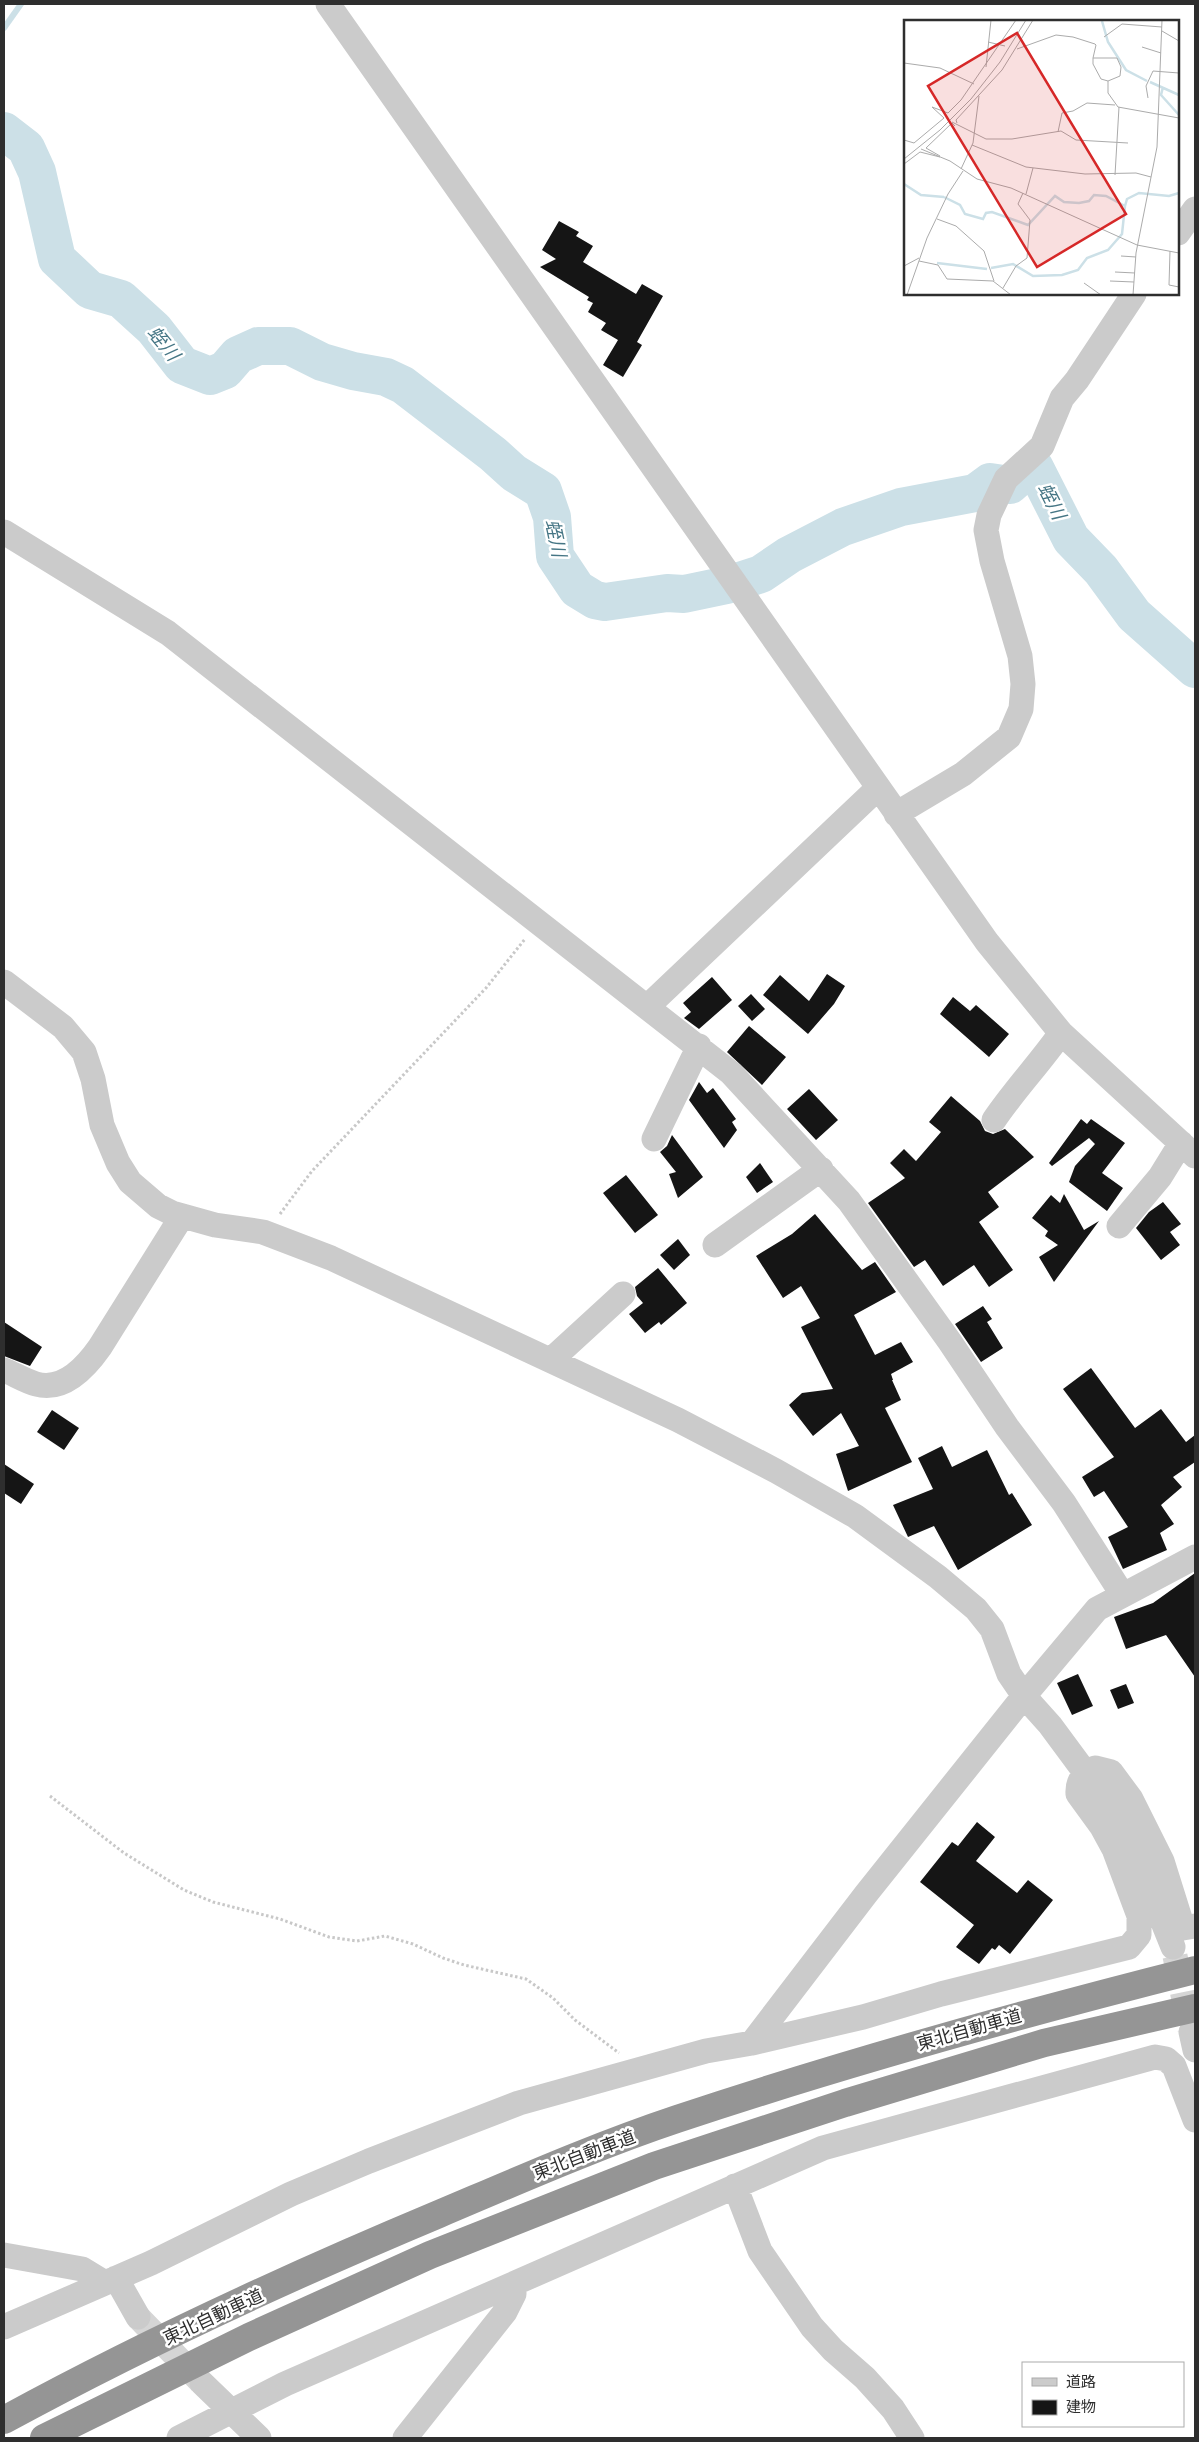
<svg xmlns="http://www.w3.org/2000/svg" width="1199" height="2442" font-family="'Noto Sans','Noto Sans JP',sans-serif">
<rect width="100%" height="100%" fill="#fff"/>
<g fill="none" stroke-linecap="round" stroke-linejoin="round">
<path stroke="#cce0e7" stroke-width="6" d="M4,28L21,4"/>
<path stroke="#cce0e7" stroke-width="38" d="M4,131L26,148L37,172L57,259L90,290L121,299L154,329L182,365L210,376L225,370L238,355L258,346H290L322,362L353,371L386,377L403,385L493,454L514,473L543,491L552,517L555,556L577,589L595,600L605,602L667,593L684,594L727,585L761,574L789,555L843,527L901,507L975,493L990,482L1010,485L1027,470L1035,468L1071,539L1101,570L1134,615L1195,669"/>
</g>
<path fill="#151515" d="M559,221L579,232L576,236L593,246L583,262L636,294L642,284L663,296L637,342L642,345L623,377L603,365L618,340L601,330L606,323L588,312L593,303L587,300L589,297L540,267L556,259L542,250Z
M827,974L845,986L834,1004L808,1034L763,995L780,975L809,1001Z
M712,977L732,1000L699,1029L684,1018L691,1012L683,1003Z
M751,994L765,1009L752,1021L738,1006Z
M953,997L970,1011L976,1005L1009,1034L989,1057L940,1014Z
M749,1026L786,1057L762,1085L727,1052Z
M699,1082L707,1093L713,1088L736,1119L732,1122L737,1130L724,1148L689,1100Z
M809,1089L838,1120L816,1140L787,1109Z
M951,1096L980,1121L985,1131L993,1134L1005,1129L1034,1157L988,1192L999,1207L979,1222L1013,1270L989,1287L974,1265L943,1286L925,1260L914,1267L868,1203L905,1178L890,1163L904,1149L916,1161L941,1132L929,1122Z
M1081,1119L1087,1124L1091,1119L1125,1143L1102,1173L1123,1188L1107,1211L1069,1182L1075,1166L1095,1144L1089,1138L1052,1166L1049,1163Z
M672,1135L703,1177L678,1198L669,1174L676,1172L660,1152L667,1146Z
M760,1163L773,1182L757,1193L746,1177Z
M626,1175L658,1215L635,1233L603,1193Z
M1064,1194L1084,1230L1099,1221L1054,1282L1039,1257L1058,1245L1045,1236L1048,1231L1032,1218L1051,1195L1060,1203Z
M1163,1202L1181,1224L1170,1232L1180,1245L1161,1260L1136,1228L1149,1212Z
M815,1214L862,1270L875,1262L896,1292L854,1315L875,1355L901,1342L913,1362L891,1374L893,1380H892L901,1400L885,1408L912,1462L848,1491L836,1454L859,1446L841,1413L813,1436L789,1405L802,1393L833,1389L801,1327L820,1318L801,1286L783,1298L756,1256L792,1234Z
M678,1239L690,1255L674,1270L660,1255Z
M658,1268L687,1303L661,1325L659,1322L645,1333L629,1314L643,1303L637,1296L635,1287Z
M983,1306L992,1319L987,1322L1003,1348L981,1362L955,1324Z
M4,1322L42,1347L30,1366L4,1356Z
M1091,1368L1135,1428L1161,1409L1186,1442L1195,1435V1462L1173,1477L1182,1487L1161,1505L1174,1524L1160,1533L1167,1550L1123,1569L1108,1537L1128,1527L1104,1491L1094,1497L1082,1477L1114,1457L1063,1389Z
M52,1410L79,1428L64,1450L37,1432Z
M942,1446L952,1467L987,1450L1009,1495L1012,1493L1032,1525L958,1570L934,1526L908,1537L893,1505L933,1489L918,1458Z
M4,1464L34,1484L21,1504L4,1493Z
M1195,1573V1677L1166,1635L1126,1649L1114,1617L1153,1603Z
M1078,1674L1093,1706L1072,1715L1057,1683Z
M1126,1684L1134,1703L1118,1709L1110,1690Z
M977,1822L995,1837L976,1861L1017,1893L1028,1880L1053,1900L1010,1954L999,1945L995,1950L992,1948L979,1964L956,1947L974,1925L920,1882L952,1842L958,1846Z"/>
<g fill="none" stroke-linecap="round" stroke-linejoin="round">
<path stroke="#d5d5d5" stroke-width="25" stroke-dasharray="25 12" stroke-linecap="butt" d="M1175,1956L1190,2029
M138,2317L201,2382"/>
<path stroke="#c8c8c8" stroke-width="3" stroke-dasharray="2.5 2.5" stroke-linecap="butt" d="M280,1214L312,1171L486,988L525,939
M50,1796L124,1853L184,1890L213,1902L280,1919L329,1937L357,1941L385,1936L413,1944L443,1958L464,1965L526,1979L553,1998L575,2020L619,2053"/>
<path stroke="#cbcbcb" stroke-width="25" d="M328,4L987,942L1061,1033L1195,1156
M1178,233L1195,209
M4,532L168,633L731,1073L849,1201L950,1342L1007,1427L1064,1503L1122,1594
M896,814L963,774L1009,737L1021,709L1023,684L1020,656L992,561L986,530L989,515L1006,479L1042,446L1062,398L1077,380L1134,294
M4,982L63,1027L84,1052L93,1079L102,1125L118,1163L130,1182L158,1206L172,1213L215,1225L263,1232L331,1258L678,1420L776,1471L855,1516L938,1577L976,1609L992,1629L1009,1674L1024,1696L1050,1725L1104,1798L1148,1885L1173,1947
M647,1007L878,788
M994,1120C1015,1089 1040,1063 1061,1033
M654,1139L699,1046
M1119,1226L1160,1177L1181,1143
M715,1245L821,1169
M551,1360L623,1294
M4,1370C14,1374 25,1381 36,1384C64,1392 86,1367 100,1347L182,1216
M1191,2032L1195,2050
M752,2043L866,1894L1024,1696L1097,1609L1195,1557
M735,2186L760,2251L812,2327L833,2350L865,2378L893,2409L912,2438
M4,2255L82,2269L105,2283
M116,2278L138,2317
M4,2327L151,2263L291,2194L369,2161L519,2103L706,2051L752,2043L863,2017L941,1994L1129,1947L1139,1935V1916L1114,1849L1102,1827L1078,1794C1077,1780 1084,1774 1095,1768L1111,1772L1131,1799L1162,1861L1183,1928L1195,1926
M202,2383L259,2438
M179,2438L285,2384L823,2148L1155,2057L1166,2059L1174,2066L1195,2120
M405,2438L505,2312L514,2294V2285"/>
<path stroke="#959595" stroke-width="28" d="M4,2420C145,2343 291,2276 439,2214C517,2181 596,2146 677,2119C848,2062 1021,2014 1195,1970
M44,2438L249,2337L430,2255L654,2166L845,2103L1044,2043L1195,2008"/>
</g>
<g text-anchor="middle" dominant-baseline="central" stroke-width="5" stroke-linejoin="round" paint-order="stroke">
<g font-size="18" fill="#2e2e2e" stroke="#fff">
<text transform="translate(969 2029) rotate(-16)">東北自動車道</text>
<text transform="translate(584 2154) rotate(-21)">東北自動車道</text>
<text transform="translate(213 2316) rotate(-25)">東北自動車道</text>
</g>
<g font-size="19" font-style="italic" fill="#467685" stroke="#fff">
<text transform="translate(164 343) rotate(51)">蛭川</text>
<text transform="translate(1052 501) rotate(63)">蛭川</text>
<text transform="translate(556 538) rotate(78)">蛭川</text>
</g>
</g>
<g transform="translate(904 20)">
<rect width="275" height="275" fill="#fff"/>
<path fill="none" stroke="#cce0e7" stroke-width="2.5" d="M198,1L204,22L222,50L243,61M246,62L275,75M259,67L257,75L275,95M0,164L17,175L40,177M40,177L56,185L61,194L79,199L82,193L88,192L124,205L151,176L160,182L175,183L185,181L190,175L202,176L221,186L223,179L235,173L265,176L275,173M33,243L83,249M87,248L109,244L129,256L158,255L174,250L183,238L204,230L218,214L221,186"/>
<path fill="none" stroke="#ababab" stroke-width="1" d="M258,11L275,21M200,17L218,4L258,7M84,22L101,26M238,27L257,33M113,29L152,15L169,17L191,24L192,25L189,38V44L197,59L204,61L216,56L217,47L213,38H189M0,43L36,48L70,64M82,47L87,0M204,61V73L214,87L275,98M244,78L242,66L249,51L275,53M48,102L82,119H108L157,111L172,120L224,123M53,103L52,100L98,50L129,0M154,112L158,93L169,91L183,83L211,85M0,120L10,123L40,98L28,87L44,93L57,80L112,0M68,125L122,147L181,154L232,153L247,157M17,129L46,141L73,159L107,168L233,225L275,233M36,136L22,128L48,103L51,106M0,139L36,110L67,79L96,42L122,0M0,144L16,132L36,137M57,149L69,123L75,76M211,155L215,87M122,174L129,148M33,199L52,206L80,231L90,261M266,231L265,265L275,267M217,236L232,237M15,241L34,245L43,259L89,261L107,275M0,246L15,238M211,252L231,253M206,261L230,262M180,263L197,275M99,268L112,246L123,238L126,200L114,184L119,173M3,275L23,218L44,174L59,151M229,275L232,233L253,127L258,0"/>
<path fill="#d62828" fill-opacity="0.15" stroke="#d62828" stroke-width="2.5" d="M113,13L222,194L133,247L24,66Z"/>
<rect width="275" height="275" fill="none" stroke="#2e2e2e" stroke-width="2.5"/>
</g>
<rect width="1199" height="2442" fill="none" stroke="#2e2e2e" stroke-width="10"/>
<rect x="1022" y="2362" width="162" height="65" fill="#ffffff" stroke="#ababab"/>
<rect x="1032" y="2378" width="25" height="8" fill="#cbcbcb" stroke="#ababab"/>
<text x="1066" y="2387" font-size="15" fill="#2e2e2e">道路</text>
<rect x="1032" y="2400" width="25" height="15" fill="#151515" stroke="#ababab"/>
<text x="1066" y="2412" font-size="15" fill="#2e2e2e">建物</text>
</svg>
